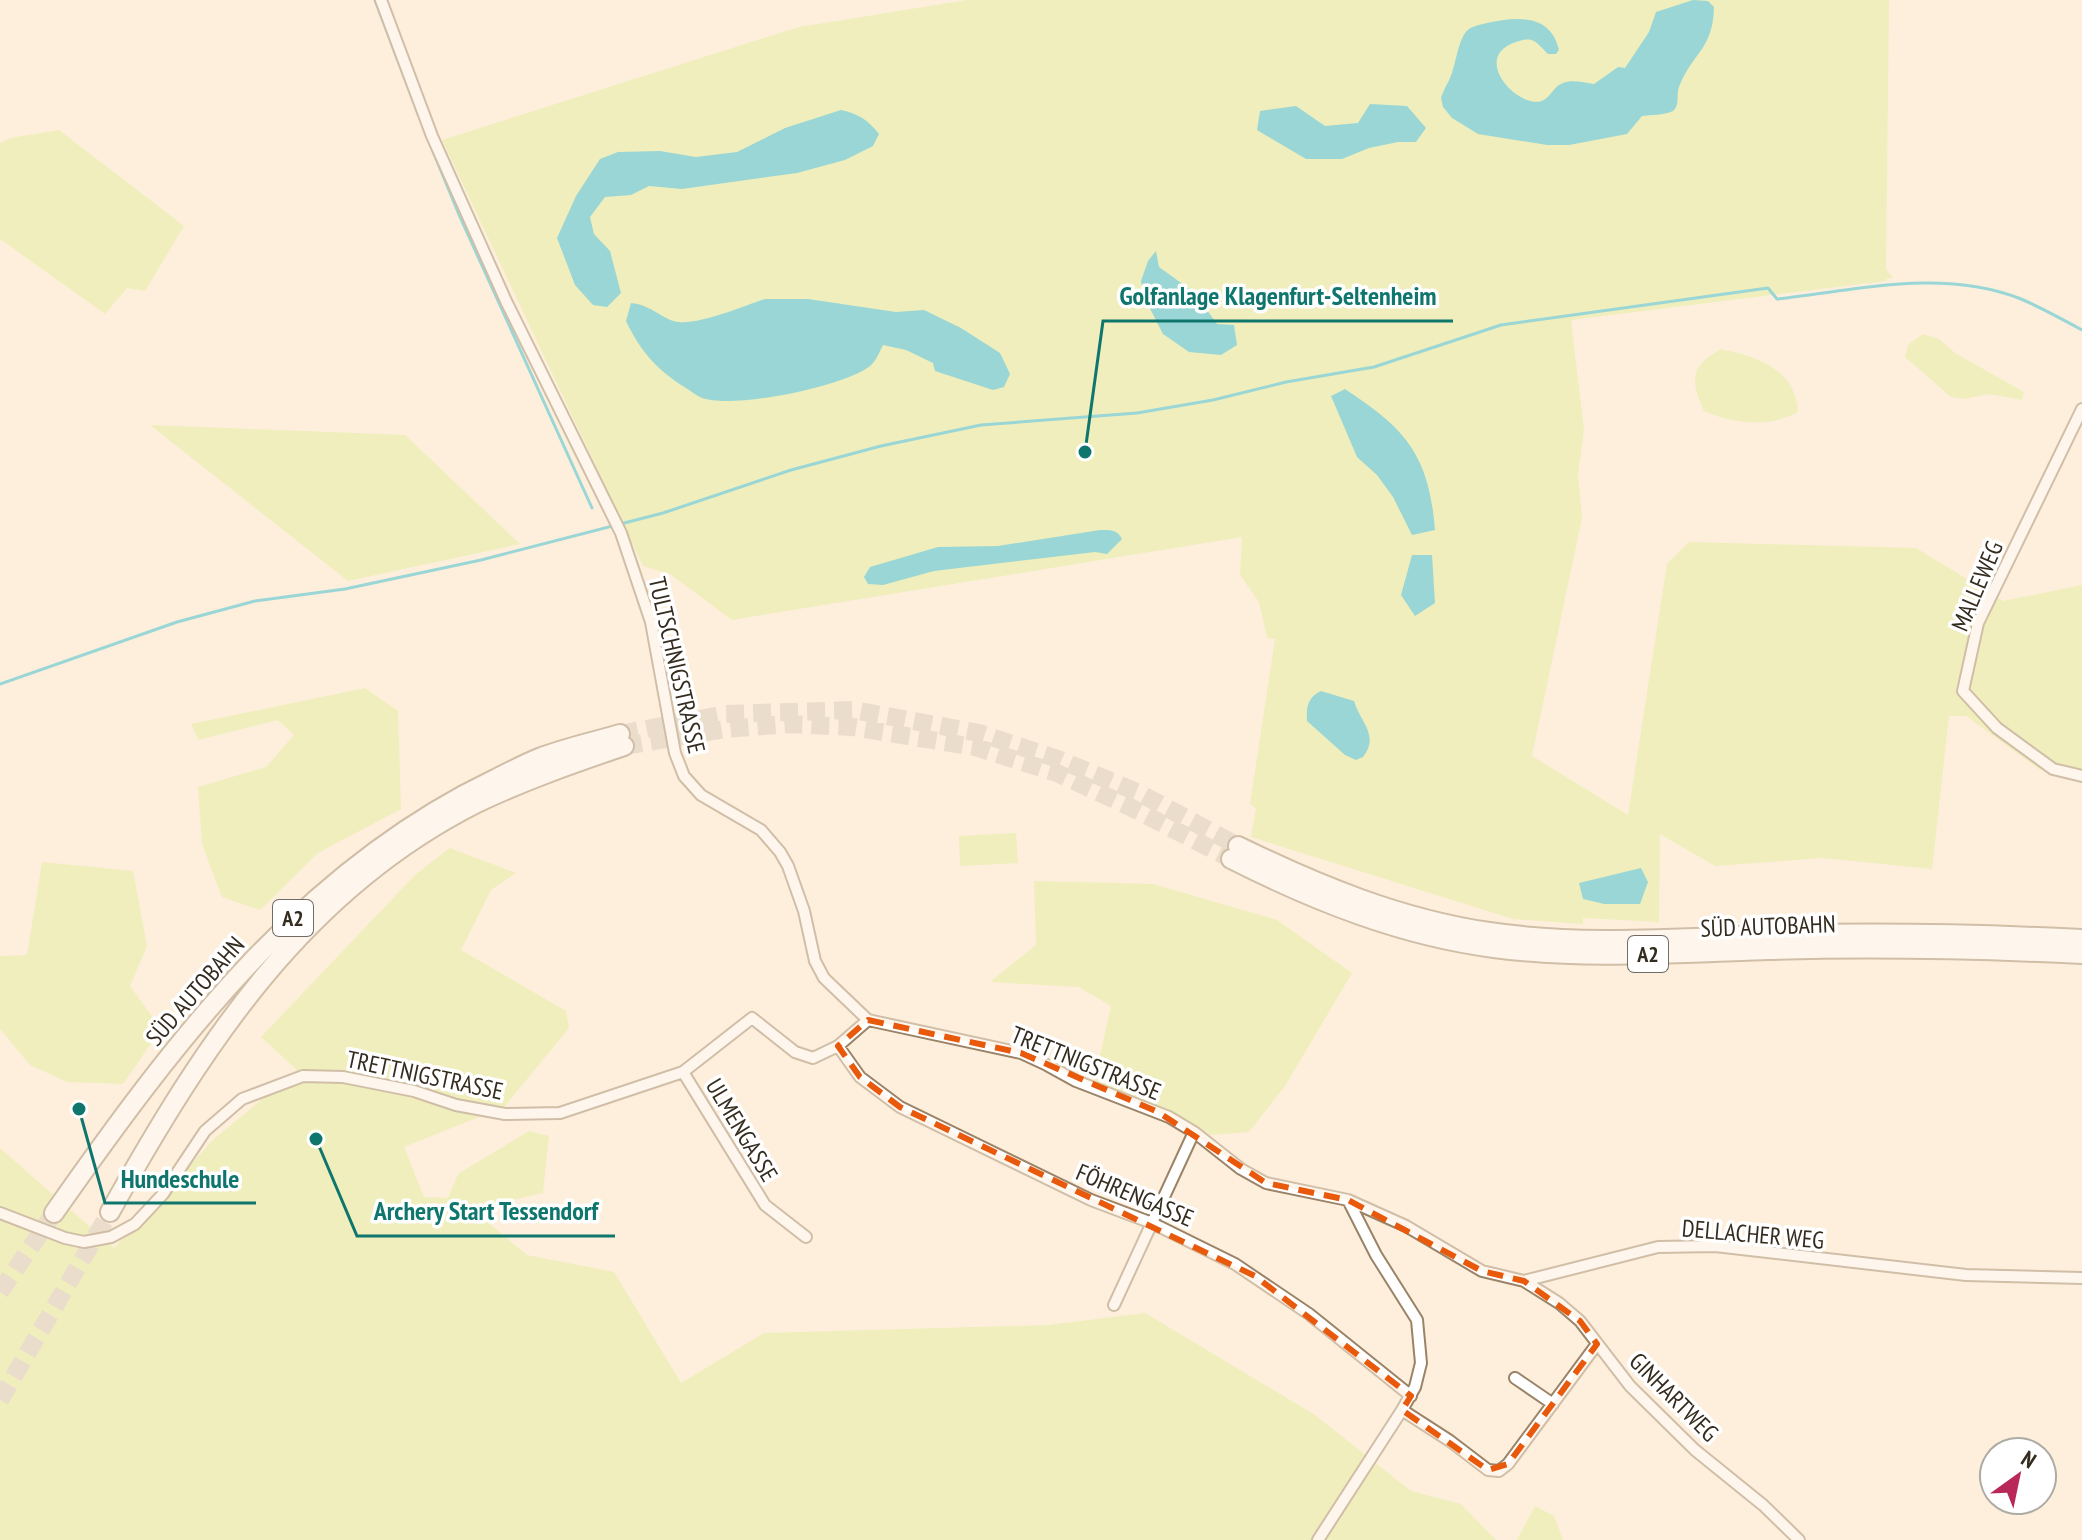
<svg xmlns="http://www.w3.org/2000/svg" width="2082" height="1540" font-family="'PT Sans Narrow',sans-serif">
<rect width="100%" height="100%" fill="#feefdd"/>
<path fill="#dfee95" d="M967,0H1889L1886,269L1893,278L1886,279V281L1571,320L1584,430L1578,474L1582,518L1532,756L1628,815L1667,564L1689,542L1916,548L2003,601L2082,585V779L2039,769L1966,716H1949L1932,869L1823,858L1715,866L1660,834L1659,922L1583,918V924L1513,919L1251,837L1256,808L1250,804L1275,639L1267,638L1259,602L1240,575L1242,537L732,620L670,574L643,566L442,140L799,27Z
M59,130L184,226L145,291L127,288L105,314L0,239V143L10,138Z
M1923,334L1939,339L1955,353L2024,392L2022,400L1989,394L1964,399L1951,397L1905,357L1908,345Z
M1721,349C1756,356 1796,369 1798,412C1769,428 1733,424 1704,411C1690,379 1690,367 1721,349Z
M150,425L405,435L520,544L348,581Z
M365,688L398,711L401,809L318,853L260,910L222,897L202,844L198,787L266,767L294,735L278,720L198,740L191,724Z
M1016,833L1018,863L960,866L959,836Z
M450,848L516,873L491,890L461,950L566,1011L569,1028L504,1107L404,1147L424,1197L448,1198L458,1174L529,1131L549,1136L543,1193L491,1205L485,1220L527,1255L614,1272L681,1383L764,1333L1048,1325L1145,1313L1315,1415L1411,1491L1461,1504L1496,1540H0V1148L114,1248L213,1140L297,1070L261,1037L416,874Z
M42,862L133,871L147,946L130,986L161,1029L123,1084L67,1082L30,1065L0,1029V956L27,955Z
M1034,881L1153,884L1277,920L1352,973L1285,1086L1249,1132L1210,1135L1165,1108L1094,1083L1111,1006L1078,987L990,982L1036,945Z
M1535,1506L1554,1516L1563,1540H1517Z"/>
<path fill="#21b9cc" d="M1693,0L1708,1L1714,7C1713,50 1692,53 1679,87C1676,95 1680,106 1673,111C1666,115 1650,115 1642,116L1627,134L1569,145H1547L1478,134L1452,118L1443,107L1441,98C1444,88 1451,79 1453,69C1457,57 1458,44 1465,33C1470,26 1479,25 1487,23C1517,16 1551,14 1559,50L1556,54H1548C1544,50 1539,44 1534,41C1528,38 1522,40 1516,42C1479,54 1502,90 1527,100C1550,108 1549,88 1563,83C1572,79 1585,83 1594,84L1618,67L1625,68L1649,32L1656,12Z
M1370,104L1407,106L1426,128L1416,142H1398L1369,148L1342,159H1306L1257,130L1260,111L1296,106L1325,126L1358,123Z
M841,110C859,114 868,120 879,134L873,146L845,160L797,173L682,189L649,186L631,195L605,197L590,217L594,234L610,251L621,293L607,307L593,305L575,285L557,238L576,196L600,159L618,152L660,151L696,157L737,152L785,128Z
M1156,251L1159,267L1195,293L1217,324L1234,325L1237,345L1221,355L1189,352L1163,334L1144,297L1141,281L1148,261Z
M765,299H808L896,312L924,310L961,328L1000,353L1010,374L1004,387L993,390L935,371L933,363L906,350L883,345C880,351 876,361 870,366C843,387 735,409 702,398C697,396 691,391 686,388C658,371 640,351 626,321L631,303C652,305 663,320 678,322C699,325 744,306 765,299Z
M1345,389C1406,429 1429,455 1435,530L1412,535L1393,497L1377,475L1357,457L1331,396Z
M1100,530C1110,530 1117,529 1122,539L1107,554L1095,552L934,571L883,585L868,584L864,577L870,567L938,547L998,546Z
M1412,555H1432L1435,603L1415,616L1401,595Z
M1321,691L1354,701C1360,722 1380,735 1363,757L1356,760L1345,755L1307,721C1306,707 1308,697 1321,691Z
M1641,868L1648,882L1640,904H1604L1583,899L1579,883Z"/>
<g fill="none" stroke-linecap="round" stroke-linejoin="round">
<path stroke="#21b9cc" stroke-width="3" d="M375,0L419,116
M432,149L460,217L592,508
M0,684L177,622L255,601L345,589L481,560L663,513L791,470L881,446L981,425L1137,413L1213,400L1286,382L1374,367L1501,325L1768,288L1777,299C1857,290 1943,268 2021,299C2042,308 2062,319 2082,330"/>
<path stroke="#d6c8b7" stroke-width="18" stroke-dasharray="18 9" stroke-linecap="butt" d="M620,734L726,714L854,710L979,733L1058,759L1139,793L1238,846
M624,746L726,729L789,724L852,727L975,747L1057,773L1130,807L1231,859
M0,1292L54,1213
M0,1400L110,1212"/>
<g stroke="#9a8367" stroke-width="14">
<path id="street" d="M381,0L432,136L506,301L621,533L651,622L675,753L684,776L701,795L761,830L780,852L788,866L804,911L815,961L824,978L868,1020
M2082,409L1978,623L1963,691L1997,728L2053,769L2082,776
M868,1020L1021,1053L1047,1065L1076,1081L1169,1117L1194,1132L1241,1169L1266,1183L1348,1200L1406,1226L1482,1271L1524,1281L1658,1247L1715,1246L1966,1275L2082,1278
M838,1046L860,1077L900,1107L1091,1200L1152,1223L1235,1264L1309,1314L1411,1396
M683,1072L765,1205L806,1237
M0,1213L65,1238L84,1242L111,1237L135,1224L163,1194L205,1131L242,1099L303,1076L343,1077L414,1091L456,1105L505,1114L560,1113L683,1072L752,1018L795,1052L813,1058L838,1046L868,1020
M1524,1281L1559,1303L1580,1321L1630,1386L1695,1450L1763,1505L1799,1540
M1114,1305L1194,1132
M1515,1378L1553,1404
M1402,1410L1450,1441L1488,1470L1499,1471L1508,1464L1597,1344
M1318,1540L1402,1410L1415,1387L1421,1363L1417,1320L1376,1255L1348,1200"/>
</g>
<g stroke="#9a8367" stroke-width="22">
<path id="highway" d="M1238,846C1318,885 1400,919 1489,932C1583,946 1679,938 1773,935C1876,932 1979,934 2082,939
M1231,859C1314,901 1401,936 1494,948C1584,960 1676,953 1767,950C1872,947 1977,949 2082,954
M110,1212C203,1046 302,891 477,803C525,780 574,763 624,746
M54,1213C174,1042 302,871 495,779C509,772 524,764 539,758C565,748 593,742 620,734"/>
</g>
<use href="#street" stroke="#fff" stroke-width="10"/>
<use href="#highway" stroke="#fff" stroke-width="18"/>
</g>
<path d="M0 0H2082V1540H0ZM868,1020L1021,1053L1158,1112L1266,1183L1348,1200L1482,1271L1524,1281L1580,1321L1597,1344L1508,1464L1488,1470L1402,1410L1411,1396L1255,1276L900,1107L860,1077L838,1046Z" fill="#feefdd" fill-opacity=".55" fill-rule="evenodd"/>
<path fill="none" stroke="#e8590c" stroke-width="6" stroke-dasharray="16 10" stroke-linejoin="round" d="M868,1020L1021,1053L1158,1112L1266,1183L1348,1200L1482,1271L1524,1281L1580,1321L1597,1344L1508,1464L1488,1470L1402,1410L1411,1396L1255,1276L900,1107L860,1077L838,1046Z"/>
<g text-anchor="middle" dominant-baseline="central" stroke-width="7" stroke-linejoin="round" paint-order="stroke">
<g fill="#fff" stroke="#726b63" stroke-width="2">
<rect x="273" y="900" width="40" height="36" rx="6"/>
<rect x="1628" y="936" width="40" height="36" rx="6"/>
</g>
<g font-size="22" font-weight="bold" fill="#352c20">
<text x="293" y="918">A2</text>
<text x="1648" y="954">A2</text>
</g>
<g font-size="24" fill="#352c20" stroke="#fff">
<text transform="translate(1977 586) rotate(-67)">MALLEWEG</text>
<text transform="translate(677 665) rotate(77)">TULTSCHNIGSTRASSE</text>
<text transform="translate(1768 926) rotate(-2)">SÜD AUTOBAHN</text>
<text transform="translate(195 991) rotate(-49)">SÜD AUTOBAHN</text>
<text transform="translate(1086 1063) rotate(22)">TRETTNIGSTRASSE</text>
<text transform="translate(425 1075) rotate(12)">TRETTNIGSTRASSE</text>
<text transform="translate(742 1130) rotate(59)">ULMENGASSE</text>
<text transform="translate(1135 1195) rotate(23)">FÖHRENGASSE</text>
<text transform="translate(1753 1234) rotate(5)">DELLACHER WEG</text>
<text transform="translate(1674 1397) rotate(45)">GINHARTWEG</text>
</g>
</g>
<path fill="none" stroke="#0f766e" stroke-width="3" d="M1085 452L1103 321H1453M79 1109L105 1203H256M316 1139L357 1236H615"/>
<g fill="#0f766e" stroke="#fff" stroke-width="3">
<circle cx="1085" cy="452" r="8"/>
<circle cx="79" cy="1109" r="8"/>
<circle cx="316" cy="1139" r="8"/>
</g>
<g font-size="26" text-anchor="middle" font-weight="bold" fill="#0f766e" stroke="#fff" stroke-width="7" stroke-linejoin="round" paint-order="stroke">
<text x="1278" y="305">Golfanlage Klagenfurt-Seltenheim</text>
<text x="180" y="1188">Hundeschule</text>
<text x="486" y="1220">Archery Start Tessendorf</text>
</g>
<g transform="translate(2018 1476) rotate(33)"><circle r="38" fill="#ffffff" stroke="#aeaba6" stroke-width="2"/>
<path d="M0-6L14 30L0 20L-14 30Z" fill="#b82959"/>
<text y="-12" font-size="22" font-weight="bold" text-anchor="middle" fill="#352c20">N</text>
</g>
</svg>
